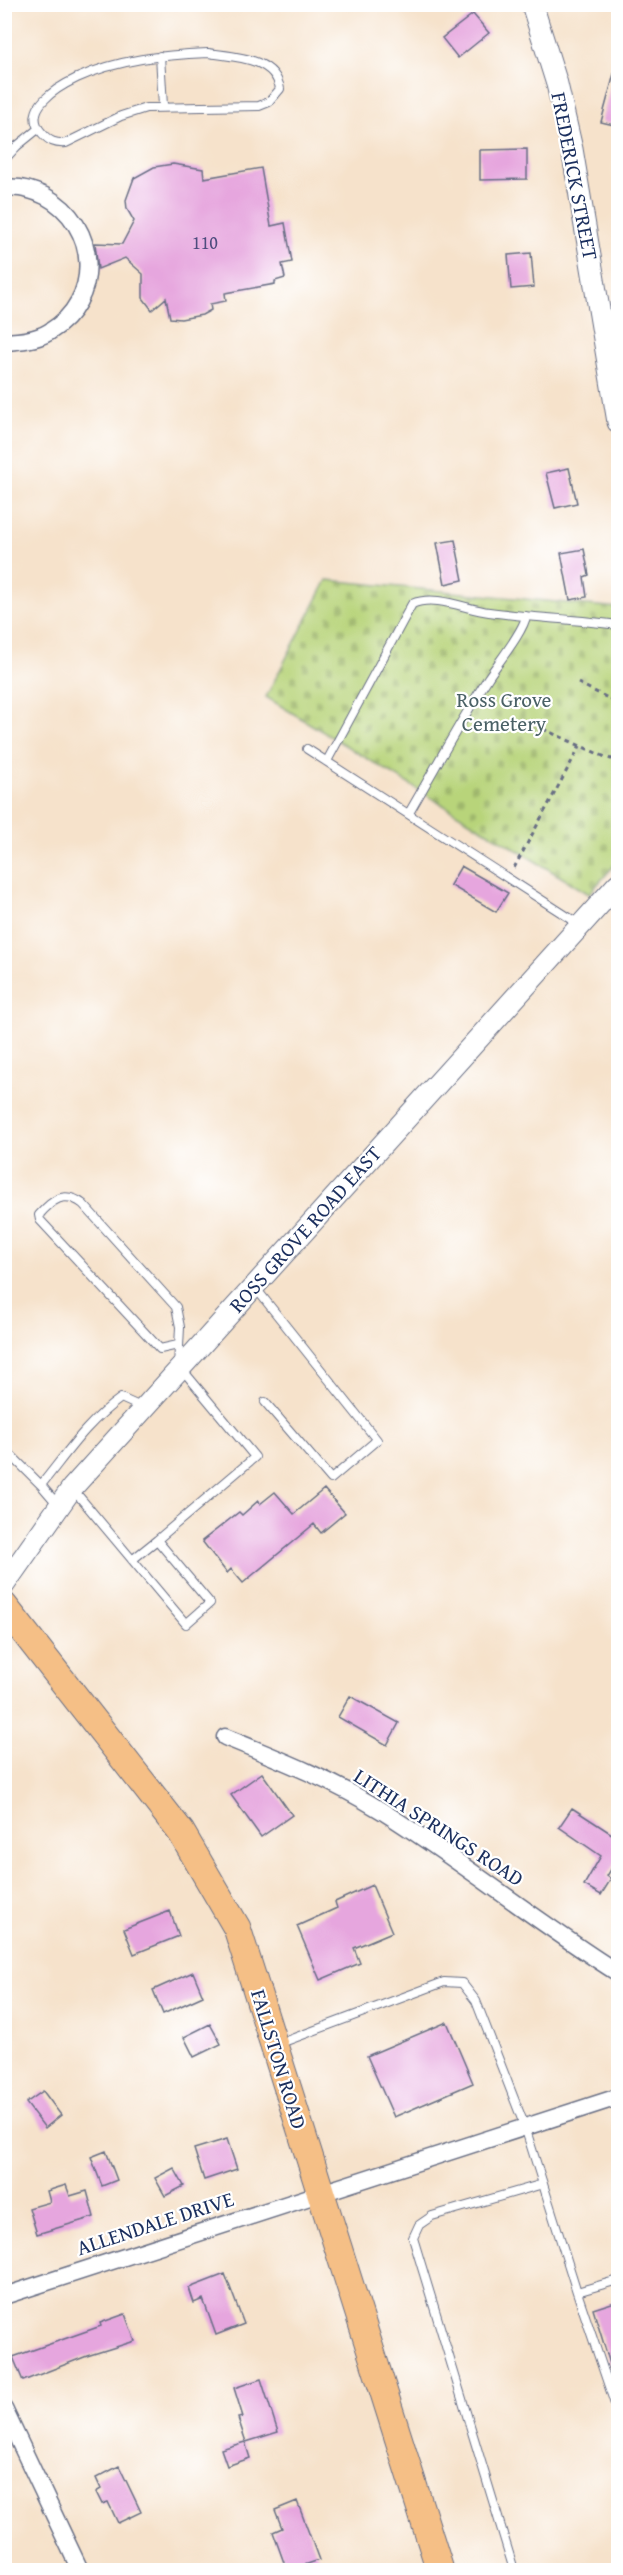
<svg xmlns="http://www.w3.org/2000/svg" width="623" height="2575" font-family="'Gentium Book Plus',serif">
<defs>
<pattern id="cemetery-stones" width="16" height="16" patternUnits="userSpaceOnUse" patternTransform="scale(1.5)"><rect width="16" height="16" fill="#b8d47a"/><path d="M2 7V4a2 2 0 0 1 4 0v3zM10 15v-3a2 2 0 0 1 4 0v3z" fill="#9eb66c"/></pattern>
</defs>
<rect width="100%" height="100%" fill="#fff"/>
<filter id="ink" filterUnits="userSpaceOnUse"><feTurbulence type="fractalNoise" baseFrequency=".0167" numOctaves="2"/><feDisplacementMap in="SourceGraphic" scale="12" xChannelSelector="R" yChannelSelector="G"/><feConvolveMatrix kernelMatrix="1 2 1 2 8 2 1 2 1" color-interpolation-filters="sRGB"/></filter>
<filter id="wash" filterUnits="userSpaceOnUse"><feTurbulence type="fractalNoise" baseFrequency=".008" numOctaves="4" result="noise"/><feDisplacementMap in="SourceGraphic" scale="24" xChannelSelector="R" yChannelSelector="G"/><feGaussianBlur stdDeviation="1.35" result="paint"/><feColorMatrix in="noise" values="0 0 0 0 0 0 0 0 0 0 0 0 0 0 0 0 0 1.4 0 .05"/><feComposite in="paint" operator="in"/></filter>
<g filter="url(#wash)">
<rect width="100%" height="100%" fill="#f6e2cb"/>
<path fill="url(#cemetery-stones)" stroke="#6a826c" stroke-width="1.5" d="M327,580L618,608V861L589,894L266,697Z"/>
<g id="blocks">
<path fill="#e6a6de" d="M473,14L489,33L458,58L442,38Z
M614,74L618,75V126L601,122Z
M527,149V179L480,180V150Z
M173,164L203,169L204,178L261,168L271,226L285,223L292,262L282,264L285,278L275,281V284L225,293L226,301L210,304L211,310L202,315L181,319L170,318L166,298L152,310L143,298V274L125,258L98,269L95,243L122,244L134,221L127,209L126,200L134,178L154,167Z
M531,253L534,287L511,289L508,255Z
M569,468L577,503L555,508L546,473Z
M455,540L463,580L445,584L437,543Z
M584,549L589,575L584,577L587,597L570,600L561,553Z
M461,866L508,893L496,912L450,885Z
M324,1489L345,1513L321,1533L314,1524L243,1583L231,1569L227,1573L202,1541L239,1512L242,1515L258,1501L260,1504L275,1492L294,1514Z
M350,1696L399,1723L387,1745L338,1717Z
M262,1773L292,1815L261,1837L231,1795Z
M572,1808L618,1838V1858L607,1876L611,1879L601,1895L584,1885L601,1856L559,1827Z
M372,1885L392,1932L354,1948L360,1963L320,1980L297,1926L337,1908L335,1902Z
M170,1911L179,1936L134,1954L124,1929Z
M193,1972L203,1996L163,2014L153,1990Z
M447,2022L473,2083L394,2117L367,2056Z
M210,2024L221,2044L194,2057L184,2037Z
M43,2091L61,2115L45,2128L26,2103Z
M227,2139L237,2169L204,2180L194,2149Z
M106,2151L117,2180L102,2186L91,2157Z
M174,2168L184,2186L165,2196L155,2178Z
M66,2185L70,2196L87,2191L94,2217L37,2234L29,2208L50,2202L47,2191Z
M225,2274L244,2324L216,2335L203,2299L194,2303L189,2288Z
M618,2301V2379L615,2380L593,2309Z
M125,2314L135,2341L87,2356L23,2381L13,2357L101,2326L100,2323Z
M261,2379L278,2432L246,2442L238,2418L243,2417L234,2388Z
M245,2442L250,2458L227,2466L221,2449Z
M119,2466L141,2512L118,2523L108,2502L102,2504L96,2492L101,2489L96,2478Z
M297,2501L319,2560L287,2571L273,2532L282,2528L275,2510Z"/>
</g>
</g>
<g filter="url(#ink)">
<use href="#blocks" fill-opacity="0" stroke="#686e84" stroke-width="1.5"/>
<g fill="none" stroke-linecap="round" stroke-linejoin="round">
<g stroke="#686e84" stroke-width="10">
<path id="service" d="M208,53C233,57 275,57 280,89L269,102L259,106L146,108L121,116L66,143C55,144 49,141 42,133C20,109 58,87 77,78C119,59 163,55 208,53Z
M160,56L163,106
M4,160L17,146L38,129
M307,749L579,924
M327,761L412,604C436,594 465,609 489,612C532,618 576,619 618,625
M409,813C435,768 460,722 488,678C497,664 524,631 526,616
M254,1286L377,1440L331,1479L265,1402
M178,1345L160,1349L40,1220L39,1215C52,1200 64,1190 83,1204L176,1307L180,1327L178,1366
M4,1448L41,1485
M72,1488L186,1624L210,1603L157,1540L255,1457L181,1368
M59,1506L41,1485C68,1452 85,1424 121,1398L143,1408
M132,1560L157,1540
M278,2044L444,1982L462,1983L476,2001L525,2127L577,2292L618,2413
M577,2292L618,2280
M514,2570L413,2238L419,2225L432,2216L543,2184"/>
</g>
<g stroke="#686e84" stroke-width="19">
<path id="minor" d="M4,188C18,186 33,190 45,196C99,225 103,300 49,332C36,340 20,341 4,342
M225,1737C279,1759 332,1780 382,1811C463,1862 537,1922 618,1973
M4,2296L618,2097
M4,2409L80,2570"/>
</g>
<g stroke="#686e84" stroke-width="23">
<path id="tertiary" d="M532,4L557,84L572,149L618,422
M4,1585L72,1488L618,884"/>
</g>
<g stroke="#686e84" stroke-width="29">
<path id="primary" d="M4,1606L181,1832L237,1928L440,2570"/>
</g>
<path stroke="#686e84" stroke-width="3" stroke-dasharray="4.5 4.5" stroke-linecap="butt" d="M578,683L618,703
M543,729L603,756L611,759L618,757
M514,868L580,746"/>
<use href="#service" stroke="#fff" stroke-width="8"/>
<use href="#minor" stroke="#fff" stroke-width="16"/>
<use href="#tertiary" stroke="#fff" stroke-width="21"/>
<use href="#primary" stroke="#f5bf86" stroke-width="27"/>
</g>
</g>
<g text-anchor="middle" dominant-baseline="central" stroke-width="4.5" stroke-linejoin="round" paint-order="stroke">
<g font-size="18" fill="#4e4d7e">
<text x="205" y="242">110</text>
</g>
<g font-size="21" fill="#1b2f5e" stroke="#fff">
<text transform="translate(575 176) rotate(79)">FREDERICK STREET</text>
<text transform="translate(305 1229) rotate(-48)">ROSS GROVE ROAD EAST</text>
<text transform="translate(439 1827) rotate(33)">LITHIA SPRINGS ROAD</text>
<text transform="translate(279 2059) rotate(73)">FALLSTON ROAD</text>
<text transform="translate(155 2223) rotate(-18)">ALLENDALE DRIVE</text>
</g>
<g font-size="21" fill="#4a6166" stroke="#fff">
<text x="504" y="699">Ross Grove<tspan x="504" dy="24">Cemetery</tspan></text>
</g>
</g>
<rect width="623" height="2575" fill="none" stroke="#fff" stroke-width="24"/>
</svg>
